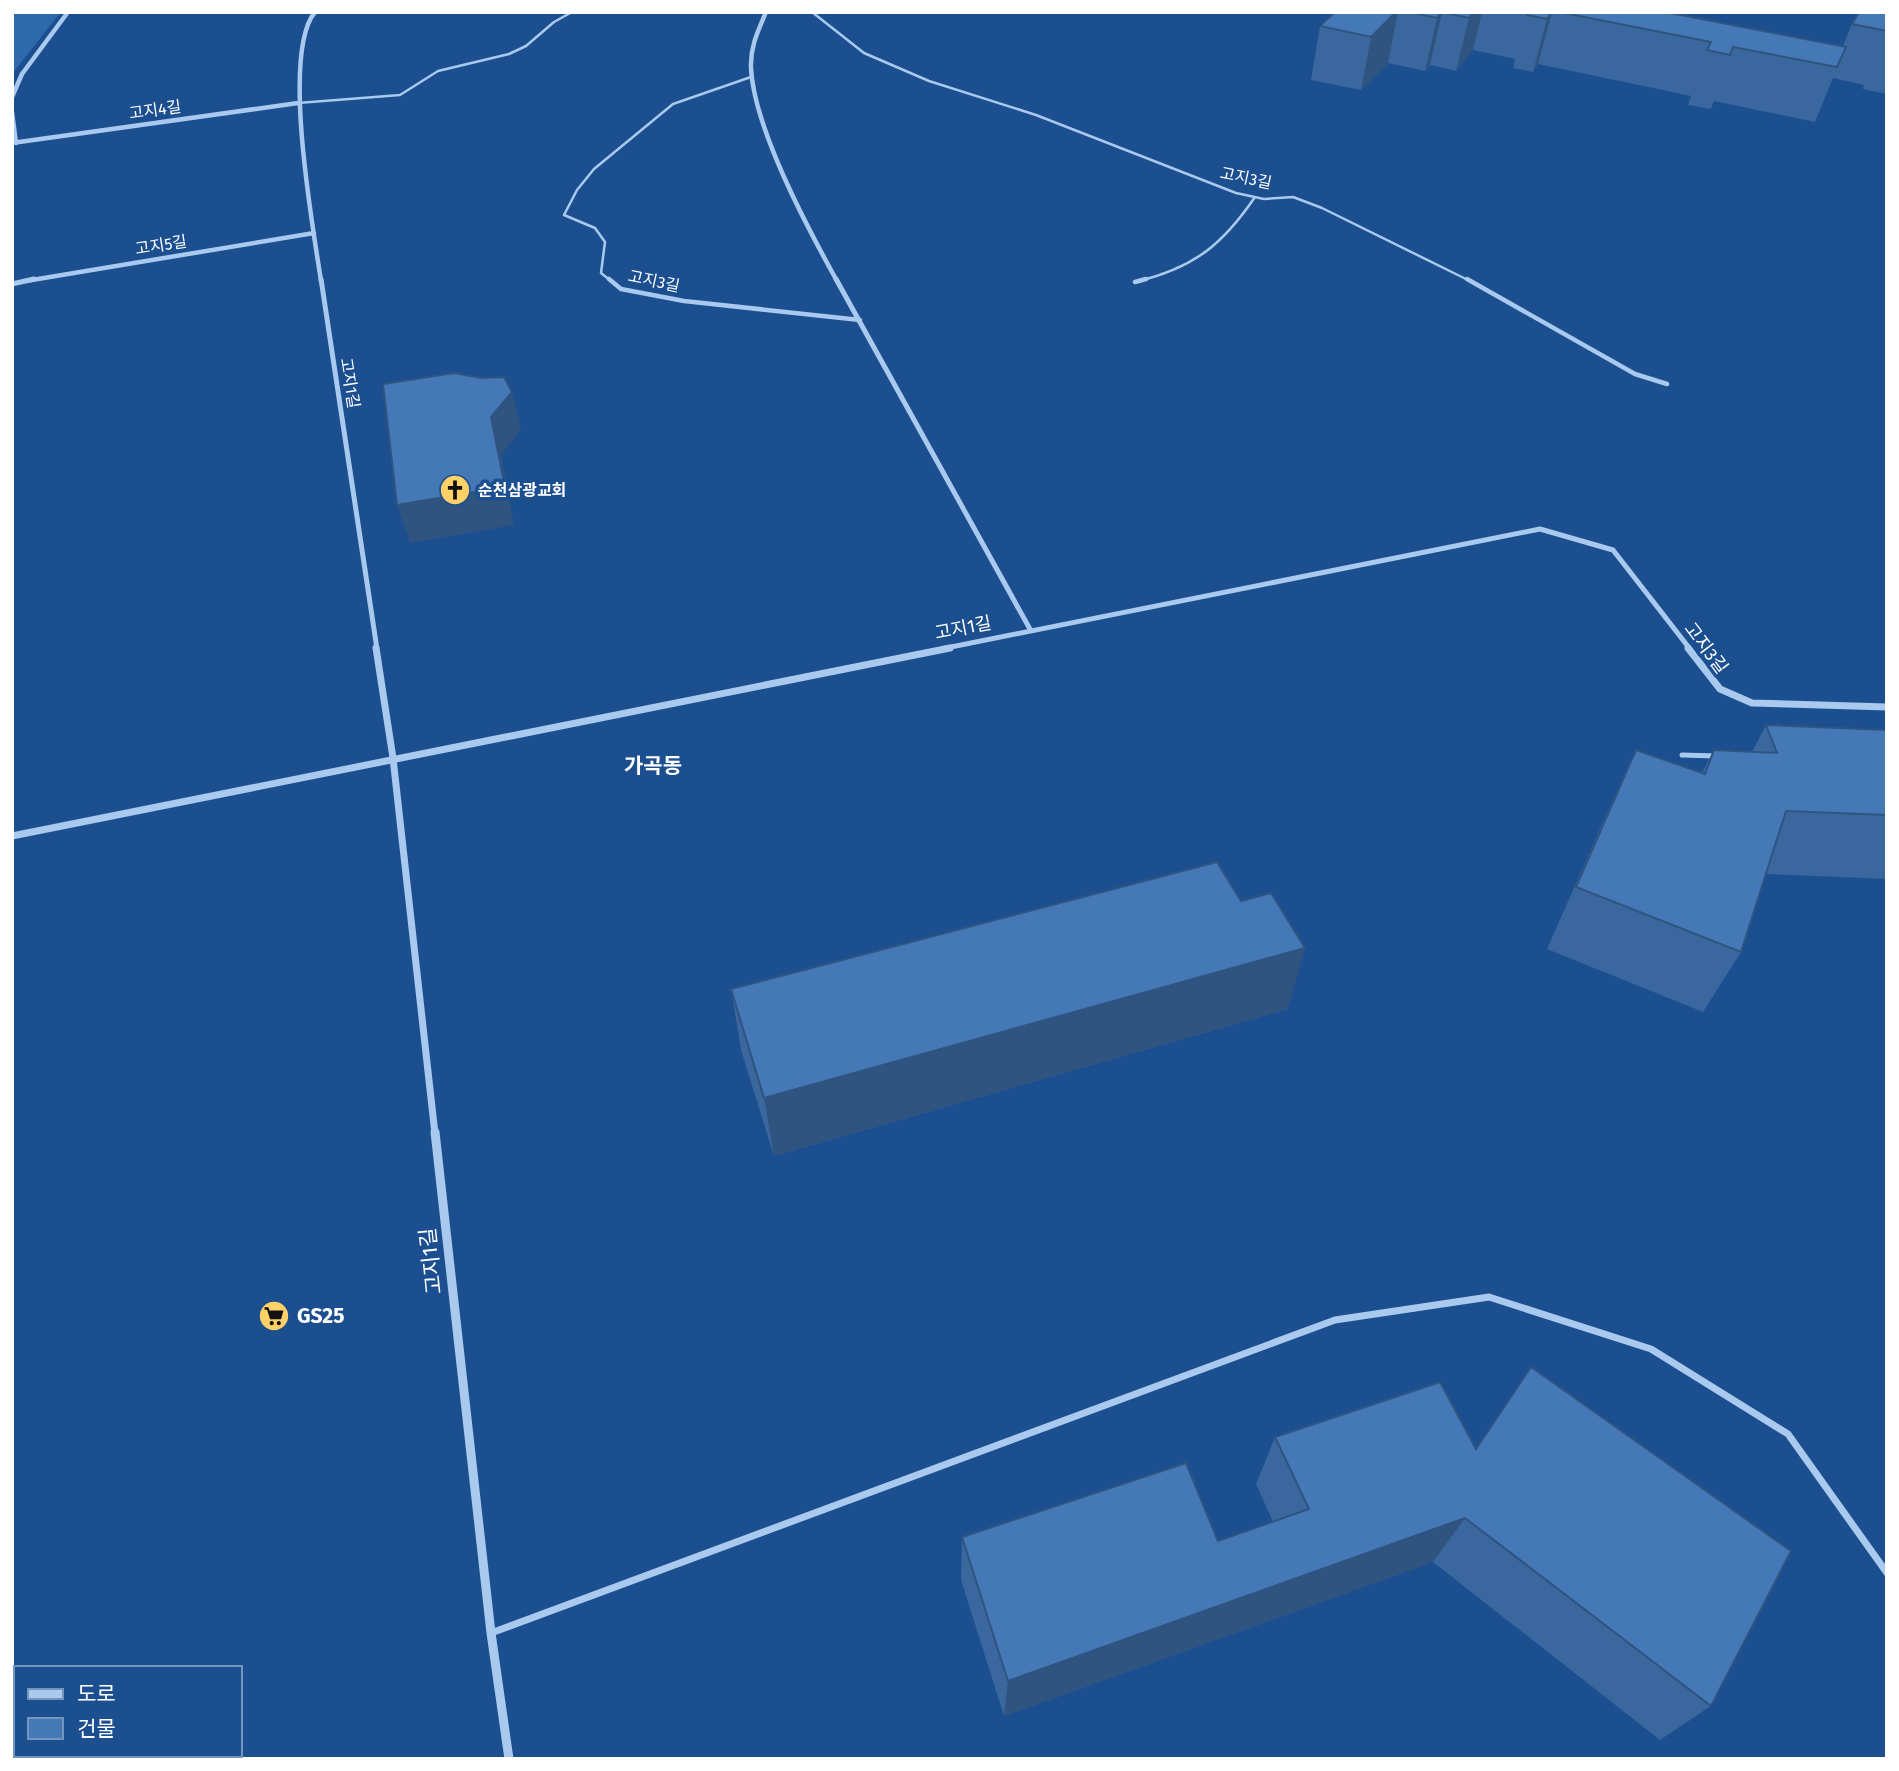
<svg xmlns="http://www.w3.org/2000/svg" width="1899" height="1771" font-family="'Fira Sans','Noto Sans KR',sans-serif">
<rect width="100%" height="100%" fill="#1b4f8f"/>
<path fill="#2e69ad" d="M12,12H61L12,74Z"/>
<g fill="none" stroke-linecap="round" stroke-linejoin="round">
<path stroke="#a9c9ee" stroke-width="2.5" d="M812,12L864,53L929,81L1036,115L1236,193L1264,199L1293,197L1322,208L1470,281
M298,103L400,95L438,71L509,54L526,46L554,22L572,12
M611,281L601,273L605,242L595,228L564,215L577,190L594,169L673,104L751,77
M1139,281C1195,267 1223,244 1255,197"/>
<path stroke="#a9c9ee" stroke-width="4.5" d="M609,279L621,289L684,301L860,320
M1467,279L1635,374L1667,384
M1135,282L1146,279"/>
<path stroke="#a9c9ee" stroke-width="5" d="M1682,755L1716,756"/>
<path stroke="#a9c9ee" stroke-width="7" d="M491,1633L1335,1320L1489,1297L1651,1349L1788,1434L1887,1573"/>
<path stroke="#a9c9ee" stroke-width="4.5" d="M315,12C281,53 313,227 321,281
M766,12C758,31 750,47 751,68C754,128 807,227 837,281
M12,97L22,74L68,12
M12,112L16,143
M12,143L298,103
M26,281L314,233"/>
<path stroke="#a9c9ee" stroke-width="5" d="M321,279L377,649
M836,279L1031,631
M12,284L34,279
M941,649L1540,529L1613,550L1690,649"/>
<path stroke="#a9c9ee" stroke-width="7" d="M376,648L393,758L435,1134
M1688,648L1720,689L1752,703L1887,707
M12,836L950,648"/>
<path stroke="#a9c9ee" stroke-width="9" d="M435,1132L491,1633L509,1759"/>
</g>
<path fill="#3a679d" d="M1335,12H1665L1843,46L1852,24L1887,12V94L1863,89L1864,85L1833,78L1815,122L1714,101L1711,109L1688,105L1691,96L1538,64L1533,72L1513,68L1515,59L1473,50L1456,71L1430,65L1425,71L1388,63L1361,90L1311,80L1320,26Z
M1766,725L1887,730V879L1766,874L1741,952L1703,1012L1547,949L1607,813L1636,750L1702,773L1714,750L1752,752Z
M1241,901L1288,1009L774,1156L741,1050L731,989Z
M1275,1437L1476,1449L1711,1706L1660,1740L1433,1562L1004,1716L961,1580L962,1537L1218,1541L1273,1522L1256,1484Z"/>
<path fill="#305480" d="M1396,12H1398L1388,63L1361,90L1371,37Z
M1442,12L1430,65L1425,71L1437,18Z
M1474,12H1482L1473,50L1456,71L1469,18Z
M1552,12L1538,64L1533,72L1547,19Z
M512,392L521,430L501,455L514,525L410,543L397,505L491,417Z
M1305,948L1288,1009L774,1156L764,1098Z
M1465,1518L1433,1562L1004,1716L1008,1681Z"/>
<path fill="#4478b7" stroke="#305480" stroke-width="2" d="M1335,12H1396L1371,37L1320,26Z
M1410,12H1474L1469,18L1442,12L1437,18Z
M1529,12H1552L1547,19L1527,15Z
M1559,12H1665L1846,47L1837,67L1733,47L1730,55L1707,50L1711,42Z
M1859,12H1887V31L1852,24Z
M454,373L481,378L504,377L512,392L491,417L505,487L397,505L383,384Z
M1766,725L1887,730V815L1786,811L1741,952L1576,887L1636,750L1705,774L1714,750L1777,753Z
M1217,862L1241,901L1271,893L1305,948L764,1098L731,989Z
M1531,1367L1791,1551L1711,1706L1465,1518L1008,1681L962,1537L1186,1463L1218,1541L1309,1509L1275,1437L1440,1382L1476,1449Z"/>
<defs>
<g id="church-disc" transform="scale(1.575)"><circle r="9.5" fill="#ffd166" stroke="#1b4f8f"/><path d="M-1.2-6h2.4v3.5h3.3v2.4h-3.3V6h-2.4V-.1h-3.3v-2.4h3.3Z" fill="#111"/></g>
<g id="supermarket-disc" transform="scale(1.575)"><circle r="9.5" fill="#ffd166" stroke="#1b4f8f"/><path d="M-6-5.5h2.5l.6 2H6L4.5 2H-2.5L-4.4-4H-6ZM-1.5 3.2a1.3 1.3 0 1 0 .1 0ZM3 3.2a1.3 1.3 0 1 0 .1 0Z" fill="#111"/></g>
</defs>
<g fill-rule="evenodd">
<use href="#church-disc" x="455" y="490"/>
<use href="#supermarket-disc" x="274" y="1316"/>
</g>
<g text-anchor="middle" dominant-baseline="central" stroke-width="7" stroke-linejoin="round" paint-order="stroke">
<g font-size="16" fill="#fff" stroke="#1b4f8f">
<text transform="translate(155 110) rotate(-8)">고지4길</text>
<text transform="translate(1246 178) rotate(12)">고지3길</text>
<text transform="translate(161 245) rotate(-9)">고지5길</text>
<text transform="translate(654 281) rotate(12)">고지3길</text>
<text transform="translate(350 383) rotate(81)">고지1길</text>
</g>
<g font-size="16" font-weight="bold" fill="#fff" stroke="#1b4f8f" text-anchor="start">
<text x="478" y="490">순천삼광교회</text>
</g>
<g font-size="18" fill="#fff" stroke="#1b4f8f">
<text transform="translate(963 628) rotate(-11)">고지1길</text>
<text transform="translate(1706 648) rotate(53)">고지3길</text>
</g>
<g font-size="21" font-weight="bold" fill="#fff" stroke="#1b4f8f">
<text x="653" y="766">가곡동</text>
</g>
<g font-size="21" fill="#fff" stroke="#1b4f8f">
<text transform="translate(431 1261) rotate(-96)">고지1길</text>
</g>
<g font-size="21" font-weight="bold" fill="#fff" stroke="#1b4f8f" text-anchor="start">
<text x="297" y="1316">GS25</text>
</g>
</g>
<rect width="1899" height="1771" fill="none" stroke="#ffffff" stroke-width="28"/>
<rect x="14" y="1666" width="228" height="91" fill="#1b4f8f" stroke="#7695bc" stroke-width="2"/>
<rect x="28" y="1689" width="35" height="10" fill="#a9c9ee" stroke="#7695bc" stroke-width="2"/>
<text x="77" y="1701" font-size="21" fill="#ffffff">도로</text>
<rect x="28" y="1718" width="35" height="21" fill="#4478b7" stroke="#7695bc" stroke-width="2"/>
<text x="77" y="1736" font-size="21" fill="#ffffff">건물</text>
</svg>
